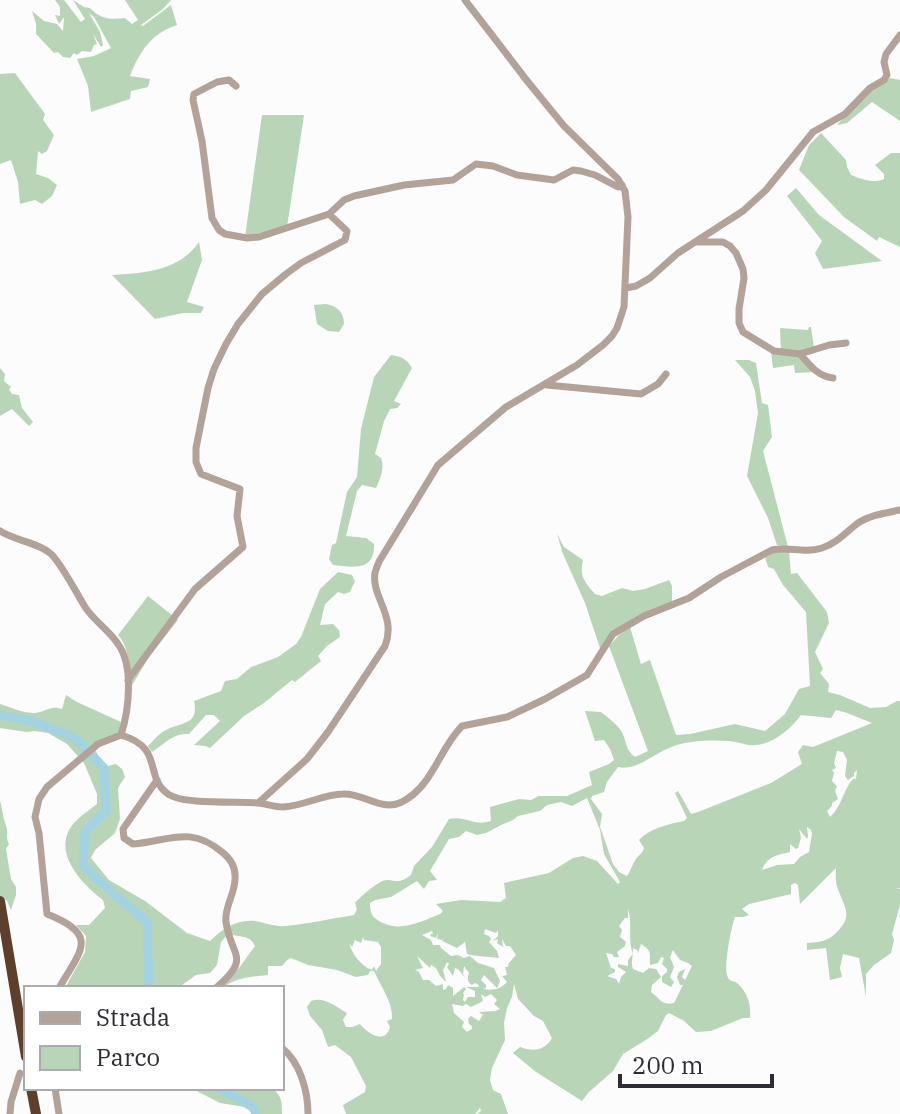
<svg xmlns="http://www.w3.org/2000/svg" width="900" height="1114" font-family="'IBM Plex Serif',serif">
<rect width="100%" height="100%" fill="#fcfcfc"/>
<path fill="#b8d5b7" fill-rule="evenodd" d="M55,0H64L81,22L85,19L73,0L84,7L90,8C100,19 111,20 125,18L132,24L138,20L125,0H171L163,9L141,25L143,26L171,5L177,25C152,33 139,52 130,76L150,79L148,87L131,91L130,99L91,112L88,86L77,59L94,56L111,48L94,17L89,13L100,32L103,45L101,47L93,34L97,44L94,45L91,52L82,51L77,55L74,53L70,58L63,57L58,52L54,53L36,34V24L32,11L44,21L57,24L63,31L64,17L59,24L55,15L60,16V7Z
M15,73L45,114L43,120L54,135L47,151L42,154L38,151L36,174L48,178L57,185L52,196L42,204L35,200L20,204L18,182L11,160L0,164V74Z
M890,78L900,80V121L872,102L847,123L837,125L866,94Z
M262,115H304L287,227L245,237Z
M821,133L846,160L847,167L851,175C861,179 874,184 884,179V174L875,165L891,153H900V247L879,237L877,241L844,217L799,170L809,145Z
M796,188L819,215L882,261L823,269L815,253L822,241L787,196Z
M199,242L202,260L187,302L204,307L201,313H183L155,319L112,275C145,273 179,271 199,242Z
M326,304C337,306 344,312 344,324L339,332L328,331L317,324L314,305Z
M809,327H811L814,348L805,351V365L809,366L814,372L795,373L794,365L773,368L771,351L781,352L780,328L808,330Z
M391,355C402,357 407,359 412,368L394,401L401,404L397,408L390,409L384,421L375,454L381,458C385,468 380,479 376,488L362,485L357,491L346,536L366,538L374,544C375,572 353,567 333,565L329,559L332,545L336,543L347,492L357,477L361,429L374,377Z
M735,360H749L756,363L762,403L768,405L772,437L763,451L788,547L777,545L768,518L747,476L758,413L755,391L750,377Z
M0,368L5,374L4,381L11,387L9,390L12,394L19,395L22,408L33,422L29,426L12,409L0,416Z
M557,534L564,547L583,560C579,577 585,582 595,594L602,596L622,588L633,591L645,589L669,580L672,586V602L613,630L601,651L585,603L563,554Z
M777,551H789L791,574L797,573L827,612L829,623L815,652L823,669L820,673L829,684L828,692L840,695L870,708L886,707L897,701H900V888H896L900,889V905L892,934L894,940L891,953L874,965L866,974V997L859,958L843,954L840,968L842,977L830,980L826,948L807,950V943C819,942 827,942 836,933C855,915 843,906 837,886C835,880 836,873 836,868L800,904L798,885L795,883L791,885V894L749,904L742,909L749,915L744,917H735C731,927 724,966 727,975C729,982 732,980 737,983C748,993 751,1004 750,1018H743L711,1031L696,1032L684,1021L669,1013L666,1015L658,1031L649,1038L623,1054L613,1071L589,1092L582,1101L536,1072L513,1053L520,1047C534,1052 544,1051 552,1038L543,1021L534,1016L518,999L514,984L512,997L507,1008L504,1023L505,1040L492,1068L490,1080L493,1090L501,1094L508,1114H477L481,1111L480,1108L475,1114H346L343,1105L365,1092L366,1086L351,1057L335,1045L328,1047L322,1030L310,1016L307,1007L311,1001C325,996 336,1007 347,1013L343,1020L346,1027H352L360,1024C368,1034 385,1045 390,1027L387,1021L392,1019C393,1002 381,987 374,971H370L368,975L356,977L337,970L308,965L291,958L287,960L282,966H268V975C252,977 236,977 223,988H220L239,968L255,946C249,933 239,939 229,933L221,942L217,965L210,973L196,975L178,988H65L85,952L86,936L76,925H89L105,908L103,900C84,885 55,857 69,830C75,819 87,812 97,804V794L84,763L67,744L48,733L34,731L27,732L0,728V704C12,708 23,713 35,713C46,712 50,705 62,709L66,695L77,702L121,722L119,733L93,746L100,759L108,766L116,764L122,769L125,777L118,788L120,819L115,833L95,850L91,858L109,880L145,901L187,933L210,941C222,929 237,919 255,921C266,923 275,927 286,926C307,924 328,919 349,916L354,915L357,909L355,903C360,897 379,880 387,880C399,881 400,883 411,875L414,866L432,847L449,819C466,815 474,827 491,821L490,807L519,799L531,800L539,796H567L592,785L589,772L609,764L614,760L610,749L604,740L595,741L585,711L601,712C608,718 617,724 622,732C627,742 625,750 635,757L648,751L609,646L619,635L630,627L641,664L650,660L676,735L690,734L735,724L765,731L785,714L799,689L810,686L806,612L783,585L774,569L768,567L765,557ZM836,710L847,713L872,723L813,747L803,745L798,752L802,764L771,783L698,812L691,814L678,791L675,793L687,818L684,821C669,824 650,828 639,840L644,848C642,855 639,854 636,859C632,865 631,870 627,876L619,872L613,864L600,827L602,814L591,799L592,796L604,792L607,782L618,767C636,772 655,752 674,746C692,740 712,740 730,741C737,742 743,744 749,745C770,747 789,731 801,715L831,718ZM837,751L843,752L847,760L845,776L848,780L854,776V773L857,770L856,779H853C843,790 842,806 830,817L827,811L832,806V803L838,799L835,791L837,786L832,781L834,773L832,770L836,768L834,763ZM587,798L600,830L604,854L620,882L618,884L597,861L583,856L573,858L549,873L504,883L506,898L500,902L461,900L436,904L443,911L440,914C423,921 401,932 383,923C373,918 370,915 370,903L375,900L391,897L417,881L424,889L429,881L437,880L430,871L449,839L459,837L466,831L477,835L486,833L501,825L513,820L518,816L540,811L547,805L561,802L572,806ZM807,827L811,830L812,834L809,852L800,857L794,864L777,865L762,870C767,856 778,855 790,852V844L796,849L798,848L801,838L799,829L807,839L808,836ZM628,909C633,924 627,939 633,954L628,960V966L618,964V967L626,972L621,977L619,984L616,979L607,976L615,972V969L611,968L606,953L612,954L614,957H619L617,952L625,946L626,942L620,937L622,930L619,926L625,918H628ZM485,929L496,933L498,930V936L493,941L498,939L497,943L503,947L502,939L506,946H510L516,955L509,963L508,967H505L507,975L502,976L507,982C501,989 493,991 483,989L486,988V985L481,980L484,975L497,988L500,981L494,968L478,963L470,956L464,958L458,955L451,956L441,948L440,945H433L431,940L422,935L432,931L433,934H431L430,936L436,938L438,933L437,939L442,940L445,937L442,941L457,948L465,942L467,954C478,957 487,956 499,958L497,951L489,942L491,939L489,936L484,934ZM363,937L364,940L378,942L381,947V964L376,971L374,966L372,970C361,966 352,954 349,943L352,947L355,940L361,943ZM641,944C653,952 649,953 650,965L658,963L661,957L664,958L662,964L667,969V972L662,976V982L671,987L674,982L670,977L674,967L670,957L673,950L680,960L688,963L692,966L685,980L682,977L685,969L679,972L677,977L680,985H683L674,1003C661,1006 660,998 651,992L652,985L661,977L656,969L649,968L643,973L633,969C630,961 634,956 633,948L637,950L638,953ZM417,956L430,968L431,965L436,968L440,976L446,982L443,970L447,962L449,964L447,967L457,982L453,976L455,968L459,970L465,978L463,974L464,966L469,973C467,978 467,982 472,985L475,983L479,985L478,987H466L475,991V997H468L465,1002L463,1000L464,995L463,993L466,989L464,987L453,996V988L448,985L446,989L443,990V984L436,986L429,980H423L419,972L415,970L423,968ZM481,994L485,997L491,994L497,1000L494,1004L500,1009L495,1011L479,1012L483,1015L479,1021L471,1016L468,1019L469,1024L472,1026V1029L467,1032L462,1027L464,1022L454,1013L452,1004L463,1006L466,1004L471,1007L483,1001Z
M338,572L352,575L355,581L350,592L344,594L338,592L325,604L320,625L333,624L339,630L340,637L327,646L318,656L321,661L295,682L292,680L264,703L244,716L210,748L205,746L194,745L220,721L214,715H206L189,734C172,733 165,744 152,752L148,746C154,740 159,733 168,729C183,722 199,724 194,701L221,691L225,681L237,679L251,667L278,657L296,644L301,637L320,589Z
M148,596L178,620L149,657L131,687C129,669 130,648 118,635Z
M0,800C2,809 3,817 6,826C9,834 5,836 9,844L6,849L11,879L16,887V895L11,910L7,901L0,897Z
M191,1088H272C282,1096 282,1102 282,1114H254L245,1107L220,1103Z"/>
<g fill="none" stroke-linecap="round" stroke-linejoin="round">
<path stroke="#a3d3e1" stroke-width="9" d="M0,715L31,721L75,738L104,768L106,811L85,832L83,865C102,886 125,903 147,922L149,988
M218,1088L253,1107L256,1114"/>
<path stroke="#b3a298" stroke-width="7" d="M236,86L229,80L217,82L194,94L193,100L202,141L212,218L219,230L225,234L247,238L259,237L329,214
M698,242H723L730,246L736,253L743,269L744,278L739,309V323L743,332L774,351L800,354L829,345L846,343
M626,288L636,286L650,278L678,253L743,211L766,190L813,132L845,114L870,88L884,80L887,75L884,62L886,54L900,35
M800,354C810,365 817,376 833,378
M547,385L641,394L658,384L666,374
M0,531C15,541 38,542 51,554C61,563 77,594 85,607C94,621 109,630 118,644C134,666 129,710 121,735
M128,680L195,589L243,547L237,516L240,489L201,474L196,462V448L208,388L214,369L226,344L238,324L262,294L286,274L301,263L345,240L347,231L329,214L344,200L354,196L404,185L453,180L476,164L493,166L517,175L554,180L573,170L581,171L595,175L618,187L622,185
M157,780L123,829L124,838L133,844C169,841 190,825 222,852C231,859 236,868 235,879C235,894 224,907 226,922C231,957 252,957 216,988
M258,803L307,759L328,732L385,646C397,616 371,597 375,573C375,572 379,561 380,560L438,465L506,407L577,365L603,345L612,336L617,328L624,307L628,217L625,191L618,179L564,126L528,82L465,0
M59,988C81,950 100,935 47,914L39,833L35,817L39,799L47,787L98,744L121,735C165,748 143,776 168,794C183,805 239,801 259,803C267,804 275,807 283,807C304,806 324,794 343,794C364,793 381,812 402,802C433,786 439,749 462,726L507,717L545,699L587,675L613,634L644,616L689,598L721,577L772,550C788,546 805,554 822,548C836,544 846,532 858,523C870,515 886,513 900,510
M282,1048C300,1062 308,1091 308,1114
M55,1088L59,1114
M10,1114L11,1102L20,1073"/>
<path stroke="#5e3f2c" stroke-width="10" d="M0,901L26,1057
M31,1088L36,1114"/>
</g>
<rect x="24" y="986" width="260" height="104" fill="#ffffff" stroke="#abaaae" stroke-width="2"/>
<rect x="40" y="1012" width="40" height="12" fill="#b3a298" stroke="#abaaae" stroke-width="2"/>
<text x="96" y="1026" font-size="24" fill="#2d2b34">Strada</text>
<rect x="40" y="1046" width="40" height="24" fill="#b8d5b7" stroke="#abaaae" stroke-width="2"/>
<text x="96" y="1066" font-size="24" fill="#2d2b34">Parco</text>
<path d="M620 1074v12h152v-12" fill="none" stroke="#2d2b34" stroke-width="4"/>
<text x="632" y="1074" font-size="24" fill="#2d2b34" stroke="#ffffff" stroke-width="6" paint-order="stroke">200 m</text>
</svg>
